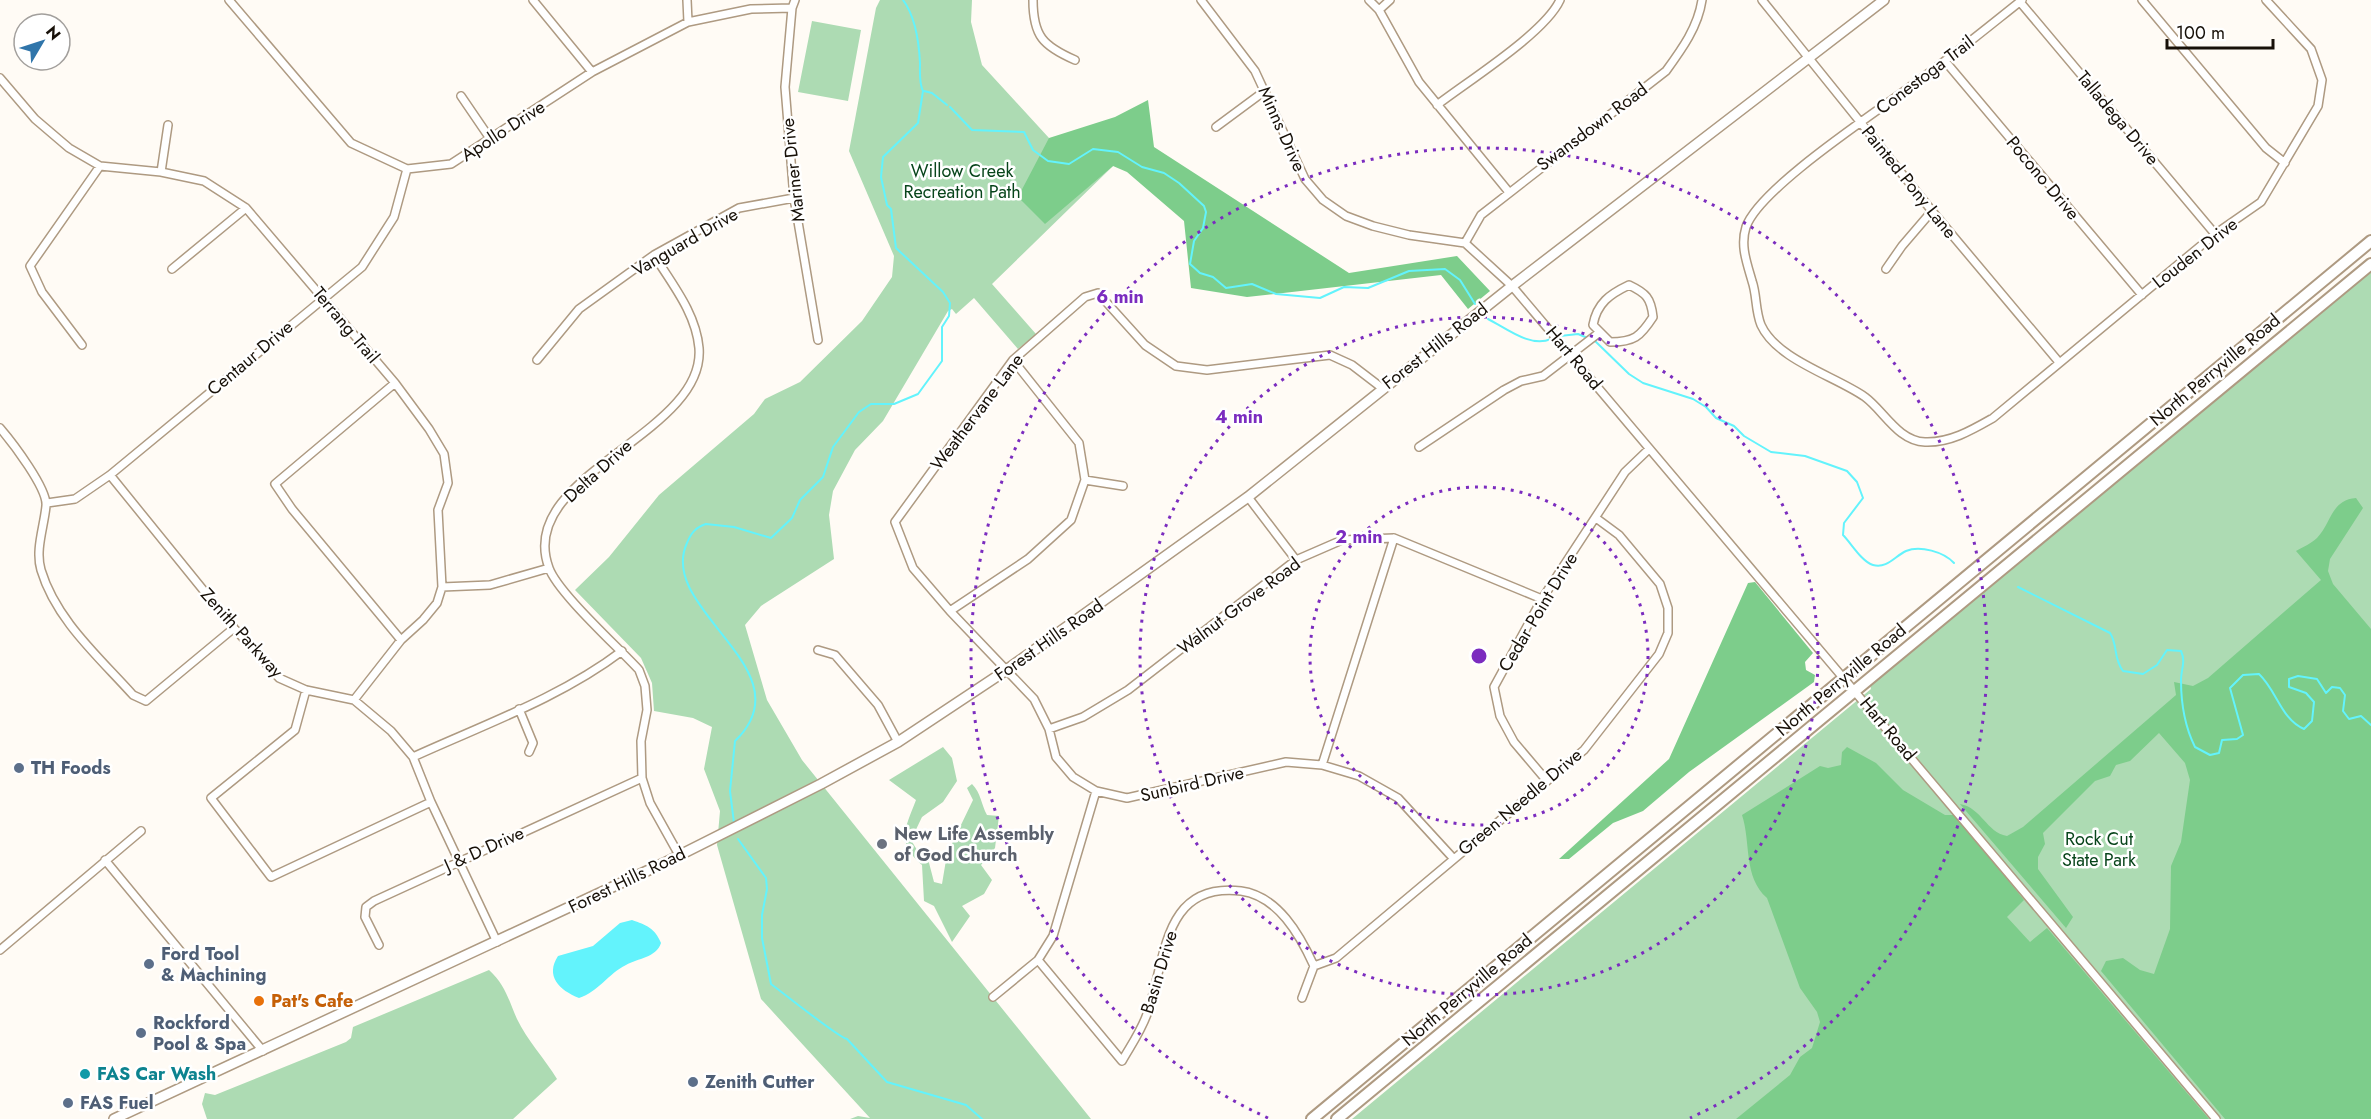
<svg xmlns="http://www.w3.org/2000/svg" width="2371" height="1119" font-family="Jost,sans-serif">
<rect width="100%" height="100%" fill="#fffbf5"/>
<path fill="#addbb3" d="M880,0H972L971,22L982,65L1049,138L1054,162L1151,129L992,284L1036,334L1018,349L974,298L956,314L952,309L948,311L883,421L855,450L833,491L829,515L834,559L761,606L745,625L767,700L802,760L1091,1119H850L858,1116L870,1118L761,999L717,845L720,811L704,769L712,727L693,718L654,711L652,683L641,658L575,590L609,557L659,495L754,414L765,399L800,382L862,321L892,277L894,256L849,151L876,8Z
M812,21L861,30L848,101L798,92Z
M2371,271V1119H1352L1871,689L1870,685Z
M943,747L952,758L957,781L943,802L922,817L911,840L917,850L928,859L934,882L942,884L947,854L973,800L967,788L972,784C981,793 981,804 987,815L999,816L995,848L981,865L992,880L984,894L962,906L970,916L952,942L934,906L924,901L922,865C896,842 905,829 916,800L889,780Z
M489,970C505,984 509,1001 517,1019C527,1040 545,1059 557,1079L513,1119H207L202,1104L205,1093L215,1095L346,1042L351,1038L353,1027Z"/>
<path fill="#7dcd8b" d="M1148,100L1154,147L1349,273L1457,256L1490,291L1468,309L1441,275L1247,297L1191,288L1184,221L1127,172L1113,166L1045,224L1018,197L1049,138L1115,117Z
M2356,498L2363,508L2330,559L2328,571L2333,584L2371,629V1119H2225L2101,971L2106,961L2123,958L2140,970L2154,974L2170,929L2171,866L2181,842L2190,780L2185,763L2159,733L2130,761L2116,765L2110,776L2095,781L2043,833L2045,844L2038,857V869L2073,917L2066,928L1960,804C1982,808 1986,832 2007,836L2023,827L2176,695L2174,682L2193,686L2208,678L2321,580L2296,551C2303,547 2312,543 2317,538C2332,522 2331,500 2356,498Z
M1755,582L1813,653L1805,662L1806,670L1815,675L1814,682L1689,772L1643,811L1613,823L1569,859H1559L1669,759L1748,583Z
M1847,747L1876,763L1903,790L1945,815H1956L2024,900L2007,917L2030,942L2047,928L2209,1119H1736L1790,1075L1800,1057L1812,1048L1820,1022L1817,1012L1800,988L1767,898C1743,877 1751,842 1742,815L1820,766L1828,768L1841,765L1842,752Z"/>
<path fill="#63f3fc" d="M632,920C646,925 655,928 661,943C656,958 638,958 626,965C608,974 598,992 579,998C559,990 545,976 558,956L593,946L620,923Z"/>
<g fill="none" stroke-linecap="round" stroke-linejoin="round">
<path stroke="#63f3fc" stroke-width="2" d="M924,91L932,93L947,105
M950,107L972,130L1024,132L1033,150L1048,161L1069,164L1093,149L1118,152L1142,167L1164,173L1179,183L1204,206L1206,212L1203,228L1194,241L1190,264L1200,273L1213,277L1226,288L1252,284L1276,294L1320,298L1344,287L1368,288L1409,271L1445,269L1460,280L1475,304
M1488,319C1506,328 1530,348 1551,339
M1560,336L1578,334L1590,339
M1594,340L1629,374L1643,383L1693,399L1706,407L1716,418L1734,426L1744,436L1771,452L1805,456L1847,471L1857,482L1863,498L1844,523L1843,535C1851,543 1862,562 1873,565C1887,569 1895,556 1906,551C1920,545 1944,552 1954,563
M2018,587L2110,633C2118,645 2113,658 2123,671L2143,674L2157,665L2167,650L2181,651C2186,662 2181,669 2181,680C2181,704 2184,725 2195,747L2210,755L2219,753L2222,740L2237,739L2243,735L2230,688L2243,675L2259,674C2277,691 2281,719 2304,729L2312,721L2314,702L2306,693L2289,687V679L2298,676L2317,679L2326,693L2332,687L2340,688L2345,695L2343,711L2349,719L2361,716L2371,725
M734,823L730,791L735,741C809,670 656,610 687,543C691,533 696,527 706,524L734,527L771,538L792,518L800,500L823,477L833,447L859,412L871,404H894L918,394L942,361V327L949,316L950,303L943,292L896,248L891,209L887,205L881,177L883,157L918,123L923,91C919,83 920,73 920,63C919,43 915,16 903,0
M738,839L766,878L767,889L762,915V938L771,984C782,992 839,1038 847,1039L887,1082L966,1105L982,1119"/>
<g stroke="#ae9a82" stroke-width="10">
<path id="minor" d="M229,0L351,143L407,169L451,164L592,72L688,22L751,9L792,8
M533,0L592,72
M687,0L688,22
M795,0L792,8L785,87L794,198L818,340
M1033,0C1033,36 1043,46 1075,60
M1201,0L1255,71L1305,179L1323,200L1346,216L1373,226L1409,235L1465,243L1512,286L2216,1119
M1369,0L1379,10L1419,82L1508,191
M1762,0L1932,211L2058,361
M2022,0C1988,27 1954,55 1918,81C1880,110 1760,187 1746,227C1740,246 1747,263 1752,281C1757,295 1755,310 1761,325C1777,360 1835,376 1865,397C1884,411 1898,441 1925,442C1950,443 1972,430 1993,418L2215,234L2261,202L2318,106L2322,80L2311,49L2266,0
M2142,0L2266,148L2285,163
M2020,2L2215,234
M1379,10L1390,0
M1945,61L2142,295
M0,78L35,119L69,148L100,166L161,172L204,181L246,208L395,383L429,429L444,454L448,483L438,510L442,587L437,603L423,620L401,640L354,700
M461,96L491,140
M1437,105C1468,81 1545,33 1560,0
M1216,127L1266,90
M161,172L168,125
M1465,243L1481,215L1666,71C1682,49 1698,27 1702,0
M654,255C672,284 696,313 699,348C706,435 514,475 549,568C558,593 618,647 639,670L645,686L647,710L641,741L642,778L650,803L679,855
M172,269L246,208
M1886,269L1902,246L1932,211
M1629,285C1646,293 1651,298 1653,317C1640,337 1634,342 1610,342L1593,325C1597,303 1610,294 1629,285Z
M82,345L42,292L30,266L100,166
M537,360L579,309L654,255L739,208L794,198
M395,383L275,484L292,509L401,640
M1382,388L1352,365L1330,355L1207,370L1176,366L1145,345L1098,293L1085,297L1013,360L895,522L913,568L950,611L1034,699L1049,729L1056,757L1073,777L1096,791L1127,798L1286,762L1322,765L1359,776L1398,798L1453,858
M0,428C12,442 48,489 46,506C44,527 35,550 41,570C56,620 99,657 133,695L146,701L234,628
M1419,447L1504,390L1521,381L1543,376L1600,332
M110,475L234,628L279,678L306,690L354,700L391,731L413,757L431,802L497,942
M1085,480L1123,486
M1248,497L1296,560
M47,503L75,499L110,475L362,267L394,217L407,169
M442,587L490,585L549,568
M950,611L1028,559L1071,520L1085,480L1079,443L1013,360
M818,650L835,655L878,705L898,742
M306,690L295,730L211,798L271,877L431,802
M519,709L533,743L529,752
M1049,729L1083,717L1128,690L1296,560L1342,540L1394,538L1542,599
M413,757C483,725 560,698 622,651
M1322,765L1394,538
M1547,781L1514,742L1500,716L1494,687L1542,599L1625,472L1649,449
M105,860L263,1051
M379,945L365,917L366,907L374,901L642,778
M0,950L141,831
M1038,960L1122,1061C1131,1045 1144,1027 1149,1008C1166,956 1164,882 1241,891C1278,896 1300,935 1314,966
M993,997L1038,960L1053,936L1096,791
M1302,998L1314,966L1336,958L1584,750L1659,654L1668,633V608L1660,584L1619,535L1596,518"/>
</g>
<g stroke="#ae9a82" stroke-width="12">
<path id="tertiary" d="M114,1119L664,863L821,784L898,742L1005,671L1248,497L1512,286L1884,0"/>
</g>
<g stroke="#ae9a82" stroke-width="14">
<path id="secondary" d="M1312,1119L2371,241
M1337,1119L2371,264"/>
</g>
<use href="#minor" stroke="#fff" stroke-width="7"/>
<use href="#tertiary" stroke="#fff" stroke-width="9"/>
<use href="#secondary" stroke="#fff" stroke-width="10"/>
</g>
<g fill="none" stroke="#7b2cbf" stroke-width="3" stroke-dasharray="3 6">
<circle cx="1479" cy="656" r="169"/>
<circle cx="1479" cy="656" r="339"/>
<path d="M1268 1118A508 508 0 1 1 1690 1118"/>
</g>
<g fill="#5c6f8a" stroke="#fff" stroke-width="2">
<circle cx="19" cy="768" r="6"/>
<circle cx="149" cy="964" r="6"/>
<circle cx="141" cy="1033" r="6"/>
<circle cx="693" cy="1082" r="6"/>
<circle cx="68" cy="1103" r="6"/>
</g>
<circle fill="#6b7280" stroke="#fff" stroke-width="2" cx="882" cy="844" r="6"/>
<circle fill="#e8710a" stroke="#fff" stroke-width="2" cx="259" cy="1001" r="6"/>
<circle fill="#0f9aa8" stroke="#fff" stroke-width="2" cx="85" cy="1074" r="6"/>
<g text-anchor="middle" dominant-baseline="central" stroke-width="5" stroke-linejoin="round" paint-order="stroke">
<g font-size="18" fill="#171008" stroke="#fff">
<text transform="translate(1925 75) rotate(-37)">Conestoga Trail</text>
<text transform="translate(2118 118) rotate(50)">Talladega Drive</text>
<text transform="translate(1592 127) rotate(-37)">Swansdown Road</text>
<text transform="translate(1282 129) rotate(66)">Minns Drive</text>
<text transform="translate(503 131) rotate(-33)">Apollo Drive</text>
<text transform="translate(793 170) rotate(-96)">Mariner Drive</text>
<text transform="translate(2043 178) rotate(50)">Pocono Drive</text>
<text transform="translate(1909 182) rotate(51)">Painted Pony Lane</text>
<text transform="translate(685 242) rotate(-30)">Vanguard Drive</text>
<text transform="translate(2195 253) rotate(-38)">Louden Drive</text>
<text transform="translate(346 325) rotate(50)">Terrang Trail</text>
<text transform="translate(1435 346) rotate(-38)">Forest Hills Road</text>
<text transform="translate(250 358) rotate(-40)">Centaur Drive</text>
<text transform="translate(1574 358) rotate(50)">Hart Road</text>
<text transform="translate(2215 370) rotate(-40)">North Perryville Road</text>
<text transform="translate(977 412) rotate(-53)">Weathervane Lane</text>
<text transform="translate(598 471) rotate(-42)">Delta Drive</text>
<text transform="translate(1239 606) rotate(-37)">Walnut Grove Road</text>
<text transform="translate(1538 612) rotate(-59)">Cedar Point Drive</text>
<text transform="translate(242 633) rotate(48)">Zenith Parkway</text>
<text transform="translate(1049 640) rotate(-35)">Forest Hills Road</text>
<text transform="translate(1841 680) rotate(-40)">North Perryville Road</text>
<text transform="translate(1888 729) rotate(50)">Hart Road</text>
<text transform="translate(1192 784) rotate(-13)">Sunbird Drive</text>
<text transform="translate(1520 802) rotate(-40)">Green Needle Drive</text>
<text transform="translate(484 849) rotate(-24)">J &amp; D Drive</text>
<text transform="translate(627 880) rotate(-26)">Forest Hills Road</text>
<text transform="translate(1159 972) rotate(-73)">Basin Drive</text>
<text transform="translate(1467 990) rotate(-40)">North Perryville Road</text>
</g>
<g font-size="18" fill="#08451b" stroke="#fff">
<text x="962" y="171">Willow Creek<tspan x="962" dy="21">Recreation Path</tspan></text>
<text x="2099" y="839">Rock Cut<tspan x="2099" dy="21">State Park</tspan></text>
</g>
<g font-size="18" font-weight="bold" fill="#4e5e75" stroke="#fff" text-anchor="start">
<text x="31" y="768">TH Foods</text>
<text x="161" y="954">Ford Tool<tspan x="161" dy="21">&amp; Machining</tspan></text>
<text x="153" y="1023">Rockford<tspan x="153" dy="21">Pool &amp; Spa</tspan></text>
<text x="705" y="1082">Zenith Cutter</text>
<text x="80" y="1103">FAS Fuel</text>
</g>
<g font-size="18" font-weight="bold" fill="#5b616d" stroke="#fff" text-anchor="start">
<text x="894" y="834">New Life Assembly<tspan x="894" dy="21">of God Church</tspan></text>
</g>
<g font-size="18" font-weight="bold" fill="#c56008" stroke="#fff" text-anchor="start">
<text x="271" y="1001">Pat's Cafe</text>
</g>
<g font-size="18" font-weight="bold" fill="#0d838f" stroke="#fff" text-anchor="start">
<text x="97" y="1074">FAS Car Wash</text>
</g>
</g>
<circle cx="1479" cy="656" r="9" fill="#7b2cbf" stroke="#fff" stroke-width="3"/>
<g font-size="18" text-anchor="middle" font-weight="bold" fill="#7b2cbf" stroke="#fff" stroke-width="5" stroke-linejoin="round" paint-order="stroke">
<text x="1120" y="303">6 min</text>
<text x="1239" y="423">4 min</text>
<text x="1359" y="543">2 min</text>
</g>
<g transform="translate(42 42) rotate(51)"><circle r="28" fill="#ffffff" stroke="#a29f9c" stroke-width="1.5"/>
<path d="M0-4.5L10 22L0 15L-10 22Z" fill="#3075aa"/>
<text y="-9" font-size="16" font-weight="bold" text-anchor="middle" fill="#171008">N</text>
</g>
<path d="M2167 39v9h106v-9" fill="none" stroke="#171008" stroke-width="3"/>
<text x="2176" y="39" font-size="18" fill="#171008" stroke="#ffffff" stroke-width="4.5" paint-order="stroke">100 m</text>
</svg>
